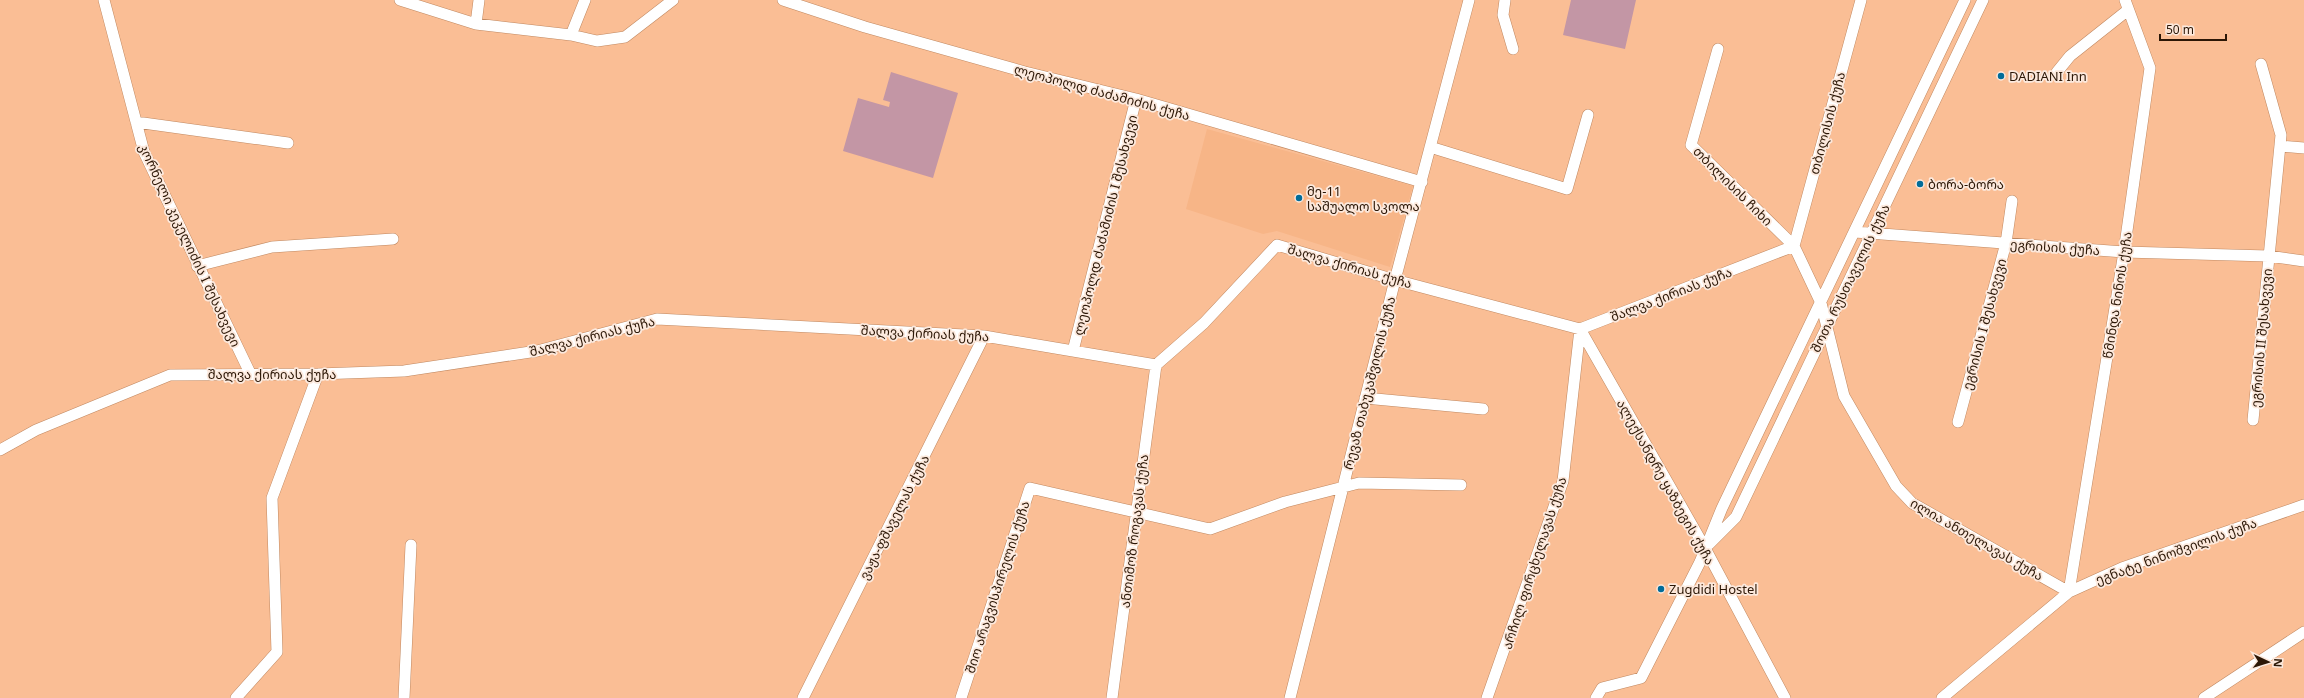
<svg xmlns="http://www.w3.org/2000/svg" width="2304" height="698" font-family="'Noto Sans','Noto Sans Georgian',sans-serif">
<rect width="100%" height="100%" fill="#fabe95"/>
<path fill="#f7b587" d="M1207,129L1413,186L1390,267L1277,231L1263,234L1186,209Z"/>
<path fill="#c396a5" d="M1571,0H1636L1625,49L1563,35Z
M891,72L958,93L933,178L843,151L858,98L889,107L890,102L883,100Z"/>
<g fill="none" stroke-linecap="round" stroke-linejoin="round">
<g stroke="#c08860" stroke-width="12">
<path id="minor" d="M104,0L144,152L250,373
M400,0L476,24L571,35L597,41L625,37L673,0
M783,0L865,27L1025,72L1136,99L1422,182
M1505,0L1503,15L1513,49
M476,24L479,0
M571,35L585,0
M1718,49L1691,145L1794,246L1821,303L1844,396L1896,486L1912,503L2069,592L2124,252L2150,68L2125,0
M2057,72L2070,56L2128,10
M136,122L288,143
M2280,146L2304,148
M1430,147L1567,189L1588,115
M1855,232L2124,252L2268,256L2304,261
M1794,246L1861,0
M197,266L272,247L393,239
M1580,329L1705,548L1785,698
M1073,351L1136,99
M1365,398L1483,409
M2253,420L2281,135L2261,64
M1958,422L2006,243L2012,201
M0,450L36,430L170,375L318,374L404,371L537,351L657,319L984,336L1156,365L1204,323L1277,245L1395,280L1580,329L1794,246
M1709,544L1736,517L1983,0
M236,698L277,652L272,498L318,374
M404,698L411,545
M803,698L984,336
M961,698L1030,488L1210,529L1285,502L1359,483L1461,485
M1112,698L1156,365
M1290,698L1395,280L1469,0
M1487,698L1563,481L1580,329
M1596,698L1602,688L1641,678L1700,562L1722,508L1965,0
M1942,698L2069,592L2122,568L2304,505
M2204,698L2304,632"/>
</g>
<use href="#minor" stroke="#fff" stroke-width="11"/>
</g>
<g fill="#016c99" stroke="#fce9dd" stroke-width="1.5">
<circle cx="2001" cy="76" r="4"/>
<circle cx="1920" cy="184" r="4"/>
<circle cx="1299" cy="198" r="4"/>
<circle cx="1661" cy="589" r="4"/>
</g>
<g text-anchor="middle" dominant-baseline="central" stroke-width="3.5" stroke-linejoin="round" paint-order="stroke">
<g font-size="13" fill="#2c1706" stroke="#fce9dd" text-anchor="start">
<text x="2009" y="76">DADIANI Inn</text>
<text x="1928" y="184">ბორა-ბორა</text>
<text x="1307" y="191">მე-11<tspan x="1307" dy="15">საშუალო სკოლა</tspan></text>
<text x="1669" y="589">Zugdidi Hostel</text>
</g>
<g font-size="13" fill="#2c1706" stroke="#fce9dd">
<text transform="translate(1102 92) rotate(15)">ლეოპოლდ ძაძამიძის ქუჩა</text>
<text transform="translate(1827 123) rotate(-75)">თბილისის ქუჩა</text>
<text transform="translate(1733 186) rotate(45)">თბილისის ჩიხი</text>
<text transform="translate(1105 225) rotate(-76)">ლეოპოლდ ძაძამიძის I შესახვევი</text>
<text transform="translate(190 245) rotate(65)">კორნელი კეკელიძის I შესახვევი</text>
<text transform="translate(2055 247) rotate(4)">ეგრისის ქუჩა</text>
<text transform="translate(1350 266) rotate(16)">შალვა ქირიას ქუჩა</text>
<text transform="translate(1850 278) rotate(-64)">შოთა რუსთაველის ქუჩა</text>
<text transform="translate(1671 294) rotate(-21)">შალვა ქირიას ქუჩა</text>
<text transform="translate(2117 295) rotate(-81)">წმინდა ნინოს ქუჩა</text>
<text transform="translate(1984 324) rotate(-75)">ეგრისის I შესახვევი</text>
<text transform="translate(925 333) rotate(3)">შალვა ქირიას ქუჩა</text>
<text transform="translate(592 336) rotate(-14)">შალვა ქირიას ქუჩა</text>
<text transform="translate(2261 338) rotate(-85)">ეგრისის II შესახვევი</text>
<text x="272" y="374">შალვა ქირიას ქუჩა</text>
<text transform="translate(1369 383) rotate(-76)">რევაზ თაბუკაშვილის ქუჩა</text>
<text transform="translate(1666 482) rotate(61)">ალექსანდრე ყაზბეგის ქუჩა</text>
<text transform="translate(894 517) rotate(-63)">ვაჟა-ფშაველას ქუჩა</text>
<text transform="translate(1134 531) rotate(-83)">ანთიმოზ როგავას ქუჩა</text>
<text transform="translate(1977 539) rotate(30)">ილია ანთელავას ქუჩა</text>
<text transform="translate(2176 551) rotate(-20)">ეგნატე ნინოშვილის ქუჩა</text>
<text transform="translate(1534 563) rotate(-72)">არჩილ ფირცხელავას ქუჩა</text>
<text transform="translate(997 587) rotate(-72)">შიო არაგვისპირელის ქუჩა</text>
</g>
</g>
<g transform="translate(2268 662) rotate(94)" stroke="#fce9dd" stroke-width="3" paint-order="stroke">
<path d="M0-3L7 15L0 10L-7 15Z" fill="#2c1706"/>
<text y="-6" font-size="11" font-weight="bold" text-anchor="middle" fill="#2c1706">N</text>
</g>
<path d="M2160 34v6h66v-6" fill="none" stroke="#2c1706" stroke-width="2"/>
<text x="2166" y="34" font-size="12" fill="#2c1706" stroke="#fce9dd" stroke-width="3" paint-order="stroke">50 m</text>
</svg>
